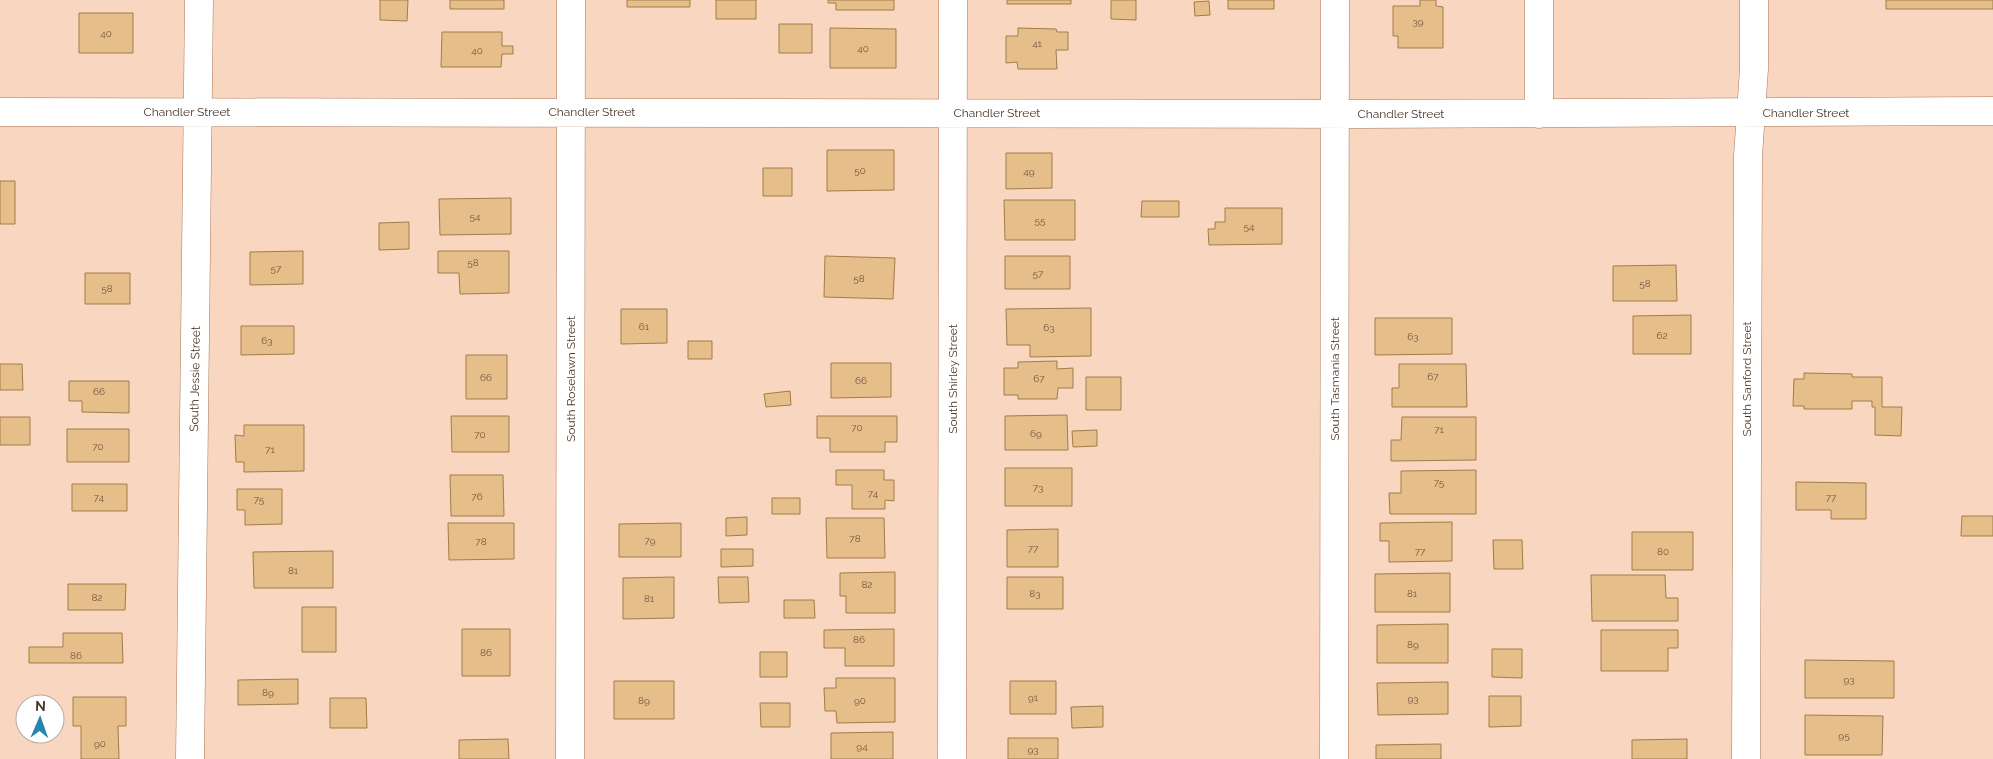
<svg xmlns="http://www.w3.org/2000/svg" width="1993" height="759" font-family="Raleway,sans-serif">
<rect width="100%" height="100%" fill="#f9d6c0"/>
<path fill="#e6be8a" stroke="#a17c49" d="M380,0H408L407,21L380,20Z
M450,0H504V9H450Z
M627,0H690V7H627Z
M716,0H756V19H716Z
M828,0H894V10H836V3H828Z
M1007,0H1071V4H1007Z
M1111,0H1136V20L1111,19Z
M1228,0H1274V9H1228Z
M1420,0H1436V6L1443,7V48H1398V36H1393V6H1420Z
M1886,0H1993V9H1886Z
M1209,1L1210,15L1195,16L1194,2Z
M79,13H133V53H79Z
M779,24H812V53H779Z
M830,28L896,29V68H830Z
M1018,28L1056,29L1057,32H1068V50H1056L1057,69H1018L1017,62L1006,63V36H1018Z
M442,32H502V46H513V54H502L501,67H441Z
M827,150H894V190L827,191Z
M1006,153H1052V188L1006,189Z
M763,168H792V196H763Z
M0,181H15V224H0Z
M511,198V234L440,235L439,199Z
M1004,200H1075V240H1005Z
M1142,201H1179V217H1141Z
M1225,208H1282V244L1209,245L1208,229H1215V222H1225Z
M409,222V249L379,250V223Z
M303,251V284L250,285V252Z
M438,251H509V293L460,294L459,273H438Z
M825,256L895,258L893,299L824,297Z
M1005,256H1070V289H1005Z
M1676,265L1677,301H1613V266Z
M85,273H130V304H85Z
M1091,308V356L1030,357V345H1007L1006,309Z
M621,309H667V343L621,344Z
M1691,315V354H1633V316Z
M1375,318H1452V354L1375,355Z
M241,326H294V354L241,355Z
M688,341H712V359H688Z
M466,355H507V399H466Z
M1057,361V369L1073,368V388H1058L1057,399H1018V395H1004V368H1018V362Z
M831,363H891V397L831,398Z
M0,364H22L23,390H0Z
M1399,364H1466L1467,407H1392V388H1399Z
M1804,373L1852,374V377H1882V407H1902L1901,436L1875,435V407H1872V401H1852V409H1804V406H1793L1794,379H1804Z
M1086,377H1121V410H1086Z
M69,381H129V413L82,412V401H69Z
M790,391L791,405L766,407L764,394Z
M1067,415L1068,450H1005V416Z
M451,416H509V452H452Z
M817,416H897V442H885V452H830V438H817Z
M0,417H30V445H0Z
M1402,417H1476V460L1391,461V440H1401Z
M244,425H304V471L244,472V462H236L235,435L244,436Z
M67,429H129V462H67Z
M1097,430V446L1073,447L1072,431Z
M1005,468H1072V506H1005Z
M836,470H884V480H894V501L885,500V509H852V485H836Z
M1476,470V514H1390L1389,493H1401V471Z
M450,475H503L504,516H451Z
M1796,482L1866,483V519H1831V510H1796Z
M72,484H127V511H72Z
M237,489H282V524L245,525V510H237Z
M772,498H800V514H772Z
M1962,516H1993V536H1961Z
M747,517V535L726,536V518Z
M826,518H884L885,558H827Z
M1452,522V561L1389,562V541H1380V523Z
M448,523H514V559L449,560Z
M681,523V557H619V524Z
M1058,529V567H1007V530Z
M1632,532H1693V570H1632Z
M1493,540H1522L1523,569H1494Z
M721,549H753V566L721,567Z
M333,551V588H254L253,552Z
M895,572V613H846V596H840V573Z
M1450,573V612H1375V574Z
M1591,575H1665L1666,598H1678V621H1592Z
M674,577V618L623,619V578Z
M718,577H748L749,602L719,603Z
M1007,577H1063V609H1007Z
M68,584H126L125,610H68Z
M784,600H814L815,618H784Z
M302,607H336V652H302Z
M1448,624V663H1377V625Z
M462,629H510V676H462Z
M894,629V666H845V648H824V630Z
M1601,630H1678V648H1668V671H1601Z
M63,633H122L123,663H29V647H63Z
M1492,649H1522V678L1492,677Z
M760,652H787V677H760Z
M1805,660L1894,661V698H1805Z
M836,678H895V722L837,723L836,711H825L824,688H836Z
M298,679V704L238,705V680Z
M614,681H674V719H614Z
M1010,681H1056V714H1010Z
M1448,682V714L1378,715L1377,683Z
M1489,696H1521V726L1489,727Z
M73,697H126V726H118L119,759H81V726H73Z
M330,698H366L367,728H330Z
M760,703H790V727H761Z
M1103,706V727L1072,728L1071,707Z
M1805,715L1883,716L1882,755H1805Z
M893,732V759H831V733Z
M1008,738H1058V759H1008Z
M508,739L509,759H459V740Z
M1687,739V759H1632V740Z
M1441,744V759H1376V745Z"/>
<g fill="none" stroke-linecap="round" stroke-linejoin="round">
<g stroke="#ac7755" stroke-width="29">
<path id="minor" d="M0,112L1359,114L1993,111
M1539,114V0
M190,759L199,0
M570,759L571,0
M952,759L953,0
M1334,759L1335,0
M1746,759L1748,156L1754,69V0"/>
</g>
<use href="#minor" stroke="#fff" stroke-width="28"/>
</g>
<g text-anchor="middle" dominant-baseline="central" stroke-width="5" stroke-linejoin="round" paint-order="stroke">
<g font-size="10" fill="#72573f">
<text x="1418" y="21">39</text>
<text x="106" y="33">40</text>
<text x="1037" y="43">41</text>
<text x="863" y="48">40</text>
<text x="477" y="50">40</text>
<text x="860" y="170">50</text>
<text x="1029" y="171">49</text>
<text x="475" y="216">54</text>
<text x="1040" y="220">55</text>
<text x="1249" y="226">54</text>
<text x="473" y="262">58</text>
<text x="276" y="268">57</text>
<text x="1038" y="273">57</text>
<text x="859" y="278">58</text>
<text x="1645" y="283">58</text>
<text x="107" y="288">58</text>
<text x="644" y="326">61</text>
<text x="1049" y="327">63</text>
<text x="1662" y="335">62</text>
<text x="1413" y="336">63</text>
<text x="267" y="340">63</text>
<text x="1433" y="376">67</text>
<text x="486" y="377">66</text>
<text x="1039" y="378">67</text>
<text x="861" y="380">66</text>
<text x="99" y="391">66</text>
<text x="857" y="427">70</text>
<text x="1439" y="429">71</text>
<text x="1036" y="433">69</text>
<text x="480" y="434">70</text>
<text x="98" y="446">70</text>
<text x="270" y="449">71</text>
<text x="1439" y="482">75</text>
<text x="1038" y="487">73</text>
<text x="873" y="493">74</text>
<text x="477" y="496">76</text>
<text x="99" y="497">74</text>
<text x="1831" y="497">77</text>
<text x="259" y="499">75</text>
<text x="855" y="538">78</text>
<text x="650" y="540">79</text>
<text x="481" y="541">78</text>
<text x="1033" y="548">77</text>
<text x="1420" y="551">77</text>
<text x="1663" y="551">80</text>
<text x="293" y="570">81</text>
<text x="867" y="584">82</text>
<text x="1035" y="593">83</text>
<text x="1412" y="593">81</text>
<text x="97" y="597">82</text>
<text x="649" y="598">81</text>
<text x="859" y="639">86</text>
<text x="1413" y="644">89</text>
<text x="486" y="652">86</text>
<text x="76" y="655">86</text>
<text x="1849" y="679">93</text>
<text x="268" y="692">89</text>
<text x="1033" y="697">91</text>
<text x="1413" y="698">93</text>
<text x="644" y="700">89</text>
<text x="860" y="700">90</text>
<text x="1844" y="735">95</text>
<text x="100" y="743">90</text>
<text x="862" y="746">94</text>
<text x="1033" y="749">93</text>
</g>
<g font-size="12" fill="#4b3526" stroke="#fff">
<text x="187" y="112">Chandler Street</text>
<text x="592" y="112">Chandler Street</text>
<text x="997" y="113">Chandler Street</text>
<text x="1806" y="113">Chandler Street</text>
<text x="1401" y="114">Chandler Street</text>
<text transform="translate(195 379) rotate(-89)">South Jessie Street</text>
<text transform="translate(571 379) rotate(-90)">South Roselawn Street</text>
<text transform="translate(953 379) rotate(-90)">South Shirley Street</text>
<text transform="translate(1335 379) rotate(-90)">South Tasmania Street</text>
<text transform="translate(1747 379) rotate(-90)">South Sanford Street</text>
</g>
</g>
<g transform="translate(40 719) rotate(2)"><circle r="24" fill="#ffffff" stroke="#b7aea8"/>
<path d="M0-4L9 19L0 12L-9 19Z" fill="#2684b1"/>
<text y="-8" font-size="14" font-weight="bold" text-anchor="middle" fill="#4b3526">N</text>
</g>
</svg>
